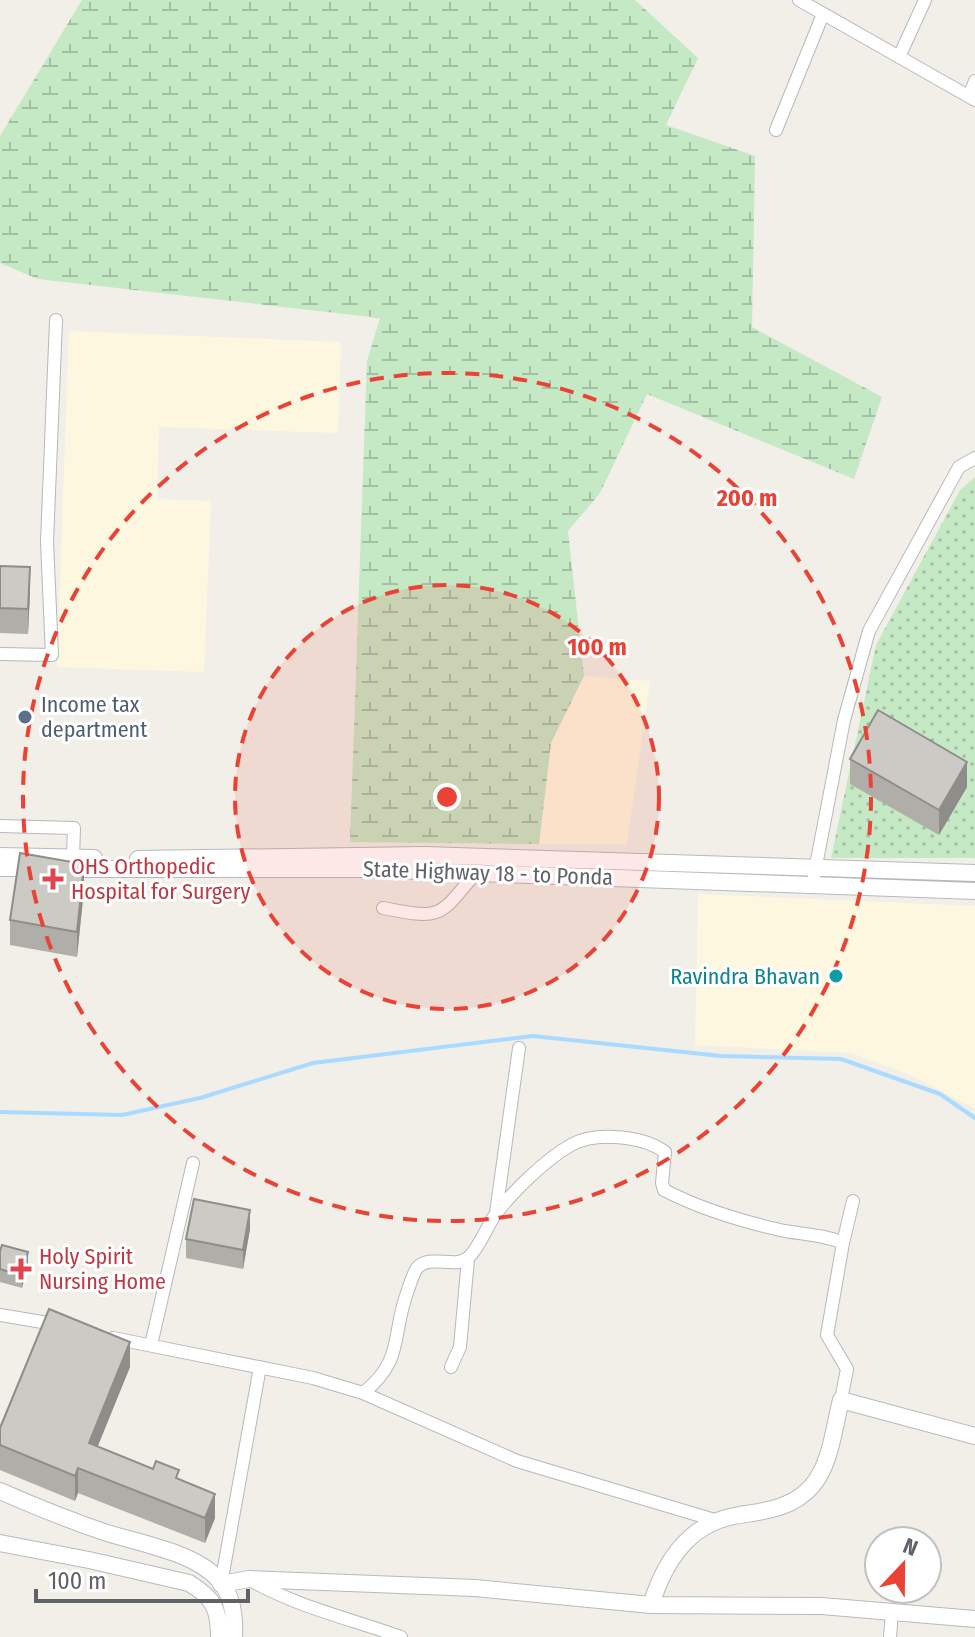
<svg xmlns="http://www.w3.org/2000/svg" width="975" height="1637" font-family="'Fira Sans Condensed',sans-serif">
<defs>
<pattern id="wetland-marsh" width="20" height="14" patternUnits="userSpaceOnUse" patternTransform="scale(2)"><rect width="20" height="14" fill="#c5e8c5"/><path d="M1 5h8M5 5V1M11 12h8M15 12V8" fill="none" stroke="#a3c0a4"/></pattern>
<pattern id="park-dots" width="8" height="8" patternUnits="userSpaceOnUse" patternTransform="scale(2)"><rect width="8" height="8" fill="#c5e8c5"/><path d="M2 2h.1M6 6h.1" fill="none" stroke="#a3c0a4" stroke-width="1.8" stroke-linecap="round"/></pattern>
</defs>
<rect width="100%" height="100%" fill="#f1efe8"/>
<path fill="#fef7e0" d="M69,331L341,342L338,433L159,427L157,499L211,501L204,672L57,667Z
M584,676L650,681L627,844H539L551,743Z
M698,894L975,906V1109L915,1077L851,1053L695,1045Z"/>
<path fill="url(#wetland-marsh)" d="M82,0H635L698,58L666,125L755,156L752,327L882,397L854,479L647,394L600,493L568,531L584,676L551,743L539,844L350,842L367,361L380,318L38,279L0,263V136Z"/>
<path fill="url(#park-dots)" d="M975,477V858H831L876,645L960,490Z"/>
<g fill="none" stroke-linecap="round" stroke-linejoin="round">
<path stroke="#aadaff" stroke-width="4" d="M0,1112L122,1115L200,1098L313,1063L533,1036L721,1056L841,1059L940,1094L975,1118"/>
<g stroke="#b5b8bc" stroke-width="14">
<path id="street" d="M799,0L975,100
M899,57L925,0
M969,96L975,81
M776,130L823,14
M0,654L52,655L47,542L56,320
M0,826L74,828L73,858
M814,876L844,720L869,631L959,467L975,458
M383,908C443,920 439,917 477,871
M496,1213L519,1048
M843,1243L853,1201
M0,1315L60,1325
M113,1338L313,1378L363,1393L517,1461L718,1521
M151,1345L193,1163
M451,1367L460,1347L468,1259
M363,1393C405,1360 391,1334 408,1290C410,1284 413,1274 417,1268C430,1253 456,1270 469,1257C480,1246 486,1228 495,1215C512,1192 546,1159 571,1145C596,1131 643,1136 665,1152L662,1183L664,1190C699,1208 737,1220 776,1229C799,1235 820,1233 843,1243L827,1335L847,1369L841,1400
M252,1581C298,1607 351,1619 401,1637
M221,1584L260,1367
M890,1637L892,1612"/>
</g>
<g stroke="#b6babf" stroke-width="18">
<path id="secondary" d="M0,856L94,858
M138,859L425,855L975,873
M0,868H38
M66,869H366L975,891
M0,1491C34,1506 69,1520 104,1532C138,1543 194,1552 218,1579C233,1594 235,1617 234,1637
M0,1543L89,1560L189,1583C214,1598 219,1609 219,1637
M221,1584L249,1579L475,1588L651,1605L822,1606L975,1619
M651,1605C664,1563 687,1525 734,1516C762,1511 791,1510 812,1486C831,1464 834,1427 841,1400L975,1436"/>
</g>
<use href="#street" stroke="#fff" stroke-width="12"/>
<use href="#secondary" stroke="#fff" stroke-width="16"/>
</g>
<path fill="#afaea9" d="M0,566L30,592L28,634L0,633Z
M850,759L967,787L939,835L850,784Z
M84,889L77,957L10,945V920Z
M250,1229L243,1269L186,1258V1239Z
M0,1251L28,1265L22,1288L0,1282Z
M130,1367L97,1446L179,1479L215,1518L205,1543L78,1493L75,1501L0,1470V1428Z"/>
<path fill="#8f8d8a" d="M30,567V592L28,634V609Z
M967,762V787L939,835V810Z
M84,864V889L77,957V932Z
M250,1210V1229L243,1269V1250Z
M28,1252V1265L22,1288V1276Z
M130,1342V1367L89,1468V1443Z
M78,1468V1493L75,1501V1476Z
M215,1494V1518L205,1543V1518Z"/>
<path fill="#cccac5" stroke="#8f8d8a" stroke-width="2" d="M0,566L30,567L28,609L0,608Z
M878,710L967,762L939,810L850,759Z
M20,853L84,864L77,932L10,920Z
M194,1199L250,1210L243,1250L186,1239Z
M2,1245L28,1252L22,1276L0,1269V1251Z
M49,1309L130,1342L89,1443L153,1469L156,1461L179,1470L176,1478L215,1494L205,1518L78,1468L75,1476L0,1445V1428Z"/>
<circle cx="447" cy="797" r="212" fill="#ea4335" fill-opacity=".12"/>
<g fill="none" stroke="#ea4335" stroke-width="4" stroke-dasharray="14 10">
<circle cx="447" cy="797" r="212"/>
<circle cx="447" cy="797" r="424"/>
</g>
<circle fill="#5c6f8a" stroke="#fff" stroke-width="3" cx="25" cy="717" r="8"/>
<g fill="#e0444e" stroke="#fff" stroke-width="3">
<path d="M49 867h8v8h8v8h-8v8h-8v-8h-8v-8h8z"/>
<path d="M17 1257h8v8h8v8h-8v8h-8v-8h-8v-8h8z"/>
</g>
<circle fill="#0f9aa8" stroke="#fff" stroke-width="3" cx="836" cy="976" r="8"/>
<g text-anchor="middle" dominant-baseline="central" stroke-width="6" stroke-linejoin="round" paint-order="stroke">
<g font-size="22" fill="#4e5e75" stroke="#fff" text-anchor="start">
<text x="41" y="704">Income tax<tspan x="41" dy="25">department</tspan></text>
</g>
<g font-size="22" fill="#be3a42" stroke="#fff" text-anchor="start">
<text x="71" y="866">OHS Orthopedic<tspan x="71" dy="25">Hospital for Surgery</tspan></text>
<text x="39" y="1256">Holy Spirit<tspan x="39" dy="25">Nursing Home</tspan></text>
</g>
<g font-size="22" fill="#5f6368" stroke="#fff">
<text transform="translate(488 873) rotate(2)">State Highway 18 - to Ponda</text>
</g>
<g font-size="22" fill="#0d838f" stroke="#fff" text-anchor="end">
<text x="820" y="976">Ravindra Bhavan</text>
</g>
</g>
<circle cx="447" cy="797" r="12" fill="#ea4335" stroke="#fff" stroke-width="4"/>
<g font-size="24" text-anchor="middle" font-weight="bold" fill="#ea4335" stroke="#fff" stroke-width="6" stroke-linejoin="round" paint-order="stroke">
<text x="747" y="506">200 m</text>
<text x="597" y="655">100 m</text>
</g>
<g transform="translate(903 1565) rotate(22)"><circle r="38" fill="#ffffff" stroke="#bfc1c3" stroke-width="2"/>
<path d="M0-6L14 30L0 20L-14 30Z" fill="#ea4335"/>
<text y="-12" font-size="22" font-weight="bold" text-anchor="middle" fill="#5f6368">N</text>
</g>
<path d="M36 1589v12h212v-12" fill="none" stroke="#5f6368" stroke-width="4"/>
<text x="48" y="1589" font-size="24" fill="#5f6368" stroke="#ffffff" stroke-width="6" paint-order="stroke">100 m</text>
</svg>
